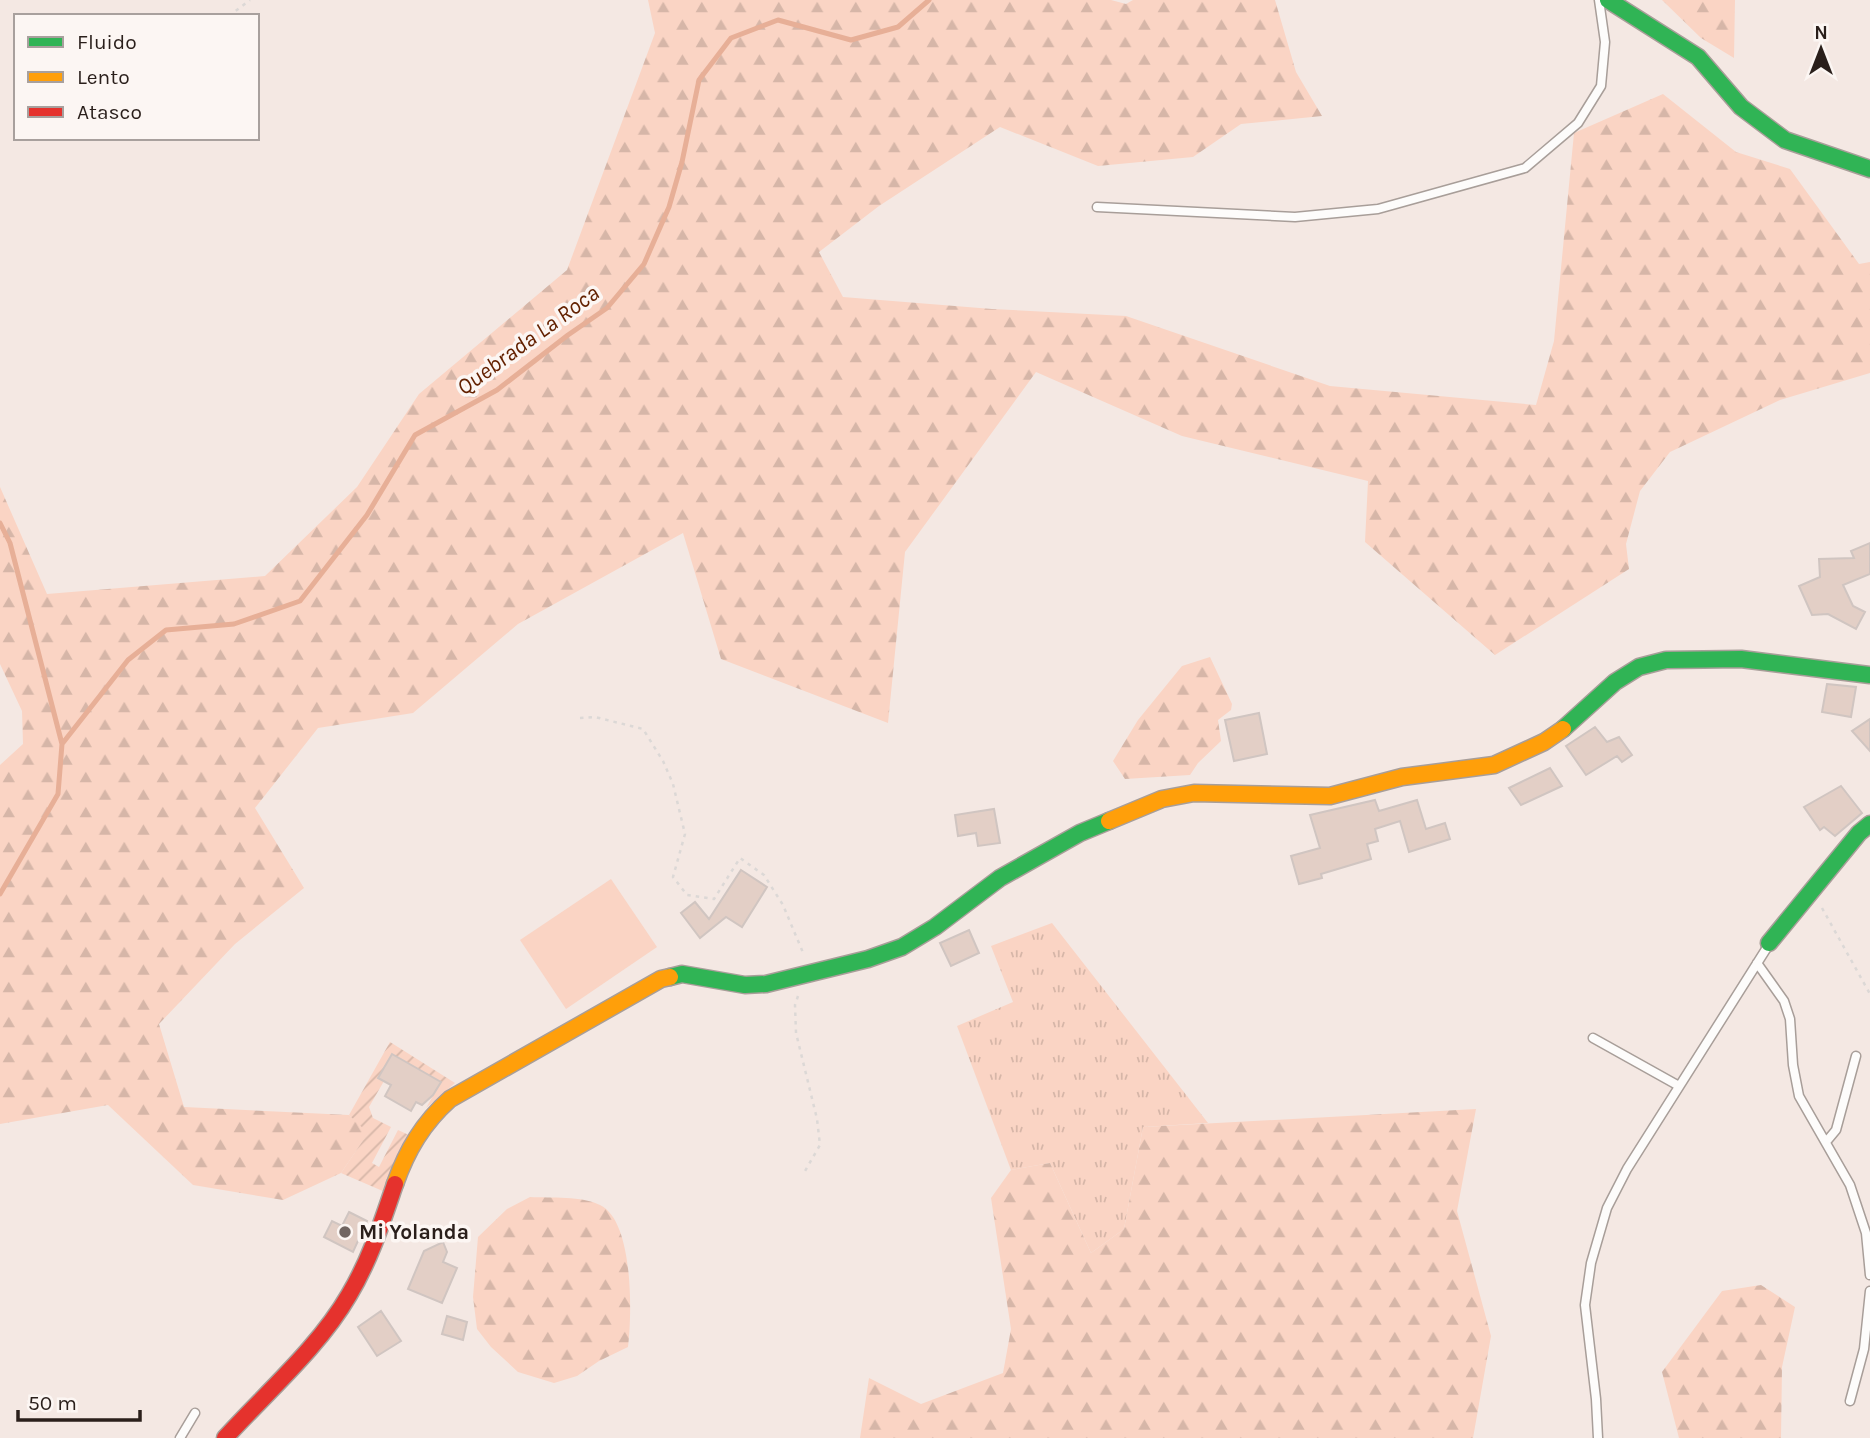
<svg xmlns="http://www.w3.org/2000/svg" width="1870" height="1438" font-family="Karla,sans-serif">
<defs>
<pattern id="grass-tufts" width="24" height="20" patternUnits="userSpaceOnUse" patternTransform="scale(1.75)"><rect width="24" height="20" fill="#fad4c4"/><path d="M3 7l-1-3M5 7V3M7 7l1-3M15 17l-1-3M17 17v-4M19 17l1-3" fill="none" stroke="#d6b6a8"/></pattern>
<pattern id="forest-firs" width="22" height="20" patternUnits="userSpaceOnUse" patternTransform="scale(1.75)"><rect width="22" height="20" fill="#fad4c4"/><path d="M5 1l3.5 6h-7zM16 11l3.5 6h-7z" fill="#d6b6a8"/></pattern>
<pattern id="garden-furrows" width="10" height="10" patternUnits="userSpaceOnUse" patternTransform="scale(1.75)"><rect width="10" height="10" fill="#fad4c4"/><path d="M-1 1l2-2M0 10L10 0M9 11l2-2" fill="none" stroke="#d6b6a8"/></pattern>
</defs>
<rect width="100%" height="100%" fill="#f4e8e3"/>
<path fill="url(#grass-tufts)" d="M1052,923L1208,1123L1143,1127L1124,1229L1091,1253L1050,1163L1011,1170L957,1026L1013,1002L991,946Z"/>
<path fill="url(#forest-firs)" d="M648,0H1111L1126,4L1133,0H1275L1296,72L1322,116L1241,124L1193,157L1098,166L1000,127L879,206L819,252L843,297L992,309L1126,316L1330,386L1536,405L1554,341L1574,133L1663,94L1736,152L1790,169L1859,264L1870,262V373L1780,400L1670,452L1640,491L1626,544L1629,569L1495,655L1365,542L1368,481L1182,436L1036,372L905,552L888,723L721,659L683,533L518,624L413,713L318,728L255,808L304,888L235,944L159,1024L184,1107L349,1115L369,1132L341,1173L283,1200L193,1185L108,1105L0,1124V765L23,744L22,711L0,664V487L47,594L265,576L357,487L419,394L567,270L655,33Z
M1662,0H1735L1734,58L1701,38Z
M1210,657L1232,704L1231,710L1218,720L1221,741L1198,763L1190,775L1125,779L1113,761L1138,720L1182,666Z
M1476,1109L1457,1211L1491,1336L1473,1438H860L869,1378L921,1404L1003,1373L1011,1329L991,1198L1011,1170L1050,1163L1091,1253L1124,1229L1143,1127Z
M530,1197C551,1198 582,1196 600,1205C634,1221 632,1315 628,1347L599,1361L577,1376L554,1383L518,1372L491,1347L477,1329L473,1297L478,1237L507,1209Z
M1761,1285L1795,1307L1782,1367L1781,1438H1679L1662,1372L1722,1291Z"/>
<path fill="url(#garden-furrows)" d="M390,1042L455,1083L426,1108L441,1082L384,1081L369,1107L373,1118L391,1127L372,1163L379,1167L398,1130L411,1136L385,1192L341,1173L368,1133L349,1115Z"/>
<path fill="#fad4c4" d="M611,879L657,947L566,1009L520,940Z"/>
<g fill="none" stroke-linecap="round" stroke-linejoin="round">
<path stroke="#e7af97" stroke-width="5" d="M0,523L10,543L62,744L58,794L0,894
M62,744L128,660L166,630L234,624L300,601L367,515L415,435L497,390L568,335L607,308L644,264L669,207L682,162L699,80L731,38L778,20L851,40L898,27L929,0"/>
</g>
<path fill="#e3cfc6" stroke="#d0c5c1" stroke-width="2" d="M1870,543V574L1843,585L1853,606L1865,612L1856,629L1828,614L1812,615L1799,586L1820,577L1819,559L1854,558L1851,551Z
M1827,684L1856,687L1851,717L1822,712Z
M1259,713L1267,754L1234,761L1225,720Z
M1870,719V751L1852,731Z
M1595,727L1607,742L1619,737L1632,755L1622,762L1617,756L1586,775L1566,746Z
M1550,768L1562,786L1521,805L1509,788Z
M1841,786L1862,813L1835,836L1824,827L1820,830L1804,807Z
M1375,800L1379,811L1417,800L1426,829L1445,823L1450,839L1409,852L1400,821L1375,829L1378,841L1367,844L1371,859L1321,874L1322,878L1299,884L1291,856L1320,848L1310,815Z
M994,809L1000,843L978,846L976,833L958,836L955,815Z
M741,870L767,887L742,927L726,917L700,938L681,913L695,902L709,919Z
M969,930L979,953L951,966L940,943Z
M392,1054L441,1082L433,1095L422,1105L416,1102L411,1111L385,1096L391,1085L378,1078Z
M349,1212L367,1221L353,1252L324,1237L332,1221L342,1226Z
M443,1242L447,1252L443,1262L457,1268L442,1303L408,1289L424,1251Z
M381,1311L401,1341L377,1356L358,1327Z
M447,1316L467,1322L463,1340L442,1334Z"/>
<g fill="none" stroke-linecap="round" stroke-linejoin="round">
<g stroke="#a89e99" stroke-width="11">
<path id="lane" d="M1097,207L1295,217L1378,209L1525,168L1578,123L1601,86L1605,42L1599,0
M1757,963L1784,1001L1790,1019L1793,1065L1799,1096L1850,1185L1866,1233L1870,1275
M1593,1038L1679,1086
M1826,1142L1836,1130L1856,1056
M1850,1401L1864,1349L1870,1291
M180,1438L195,1413
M1598,1438L1596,1399L1585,1305L1591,1263L1607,1208L1627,1169L1768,946"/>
</g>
<g stroke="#a89e99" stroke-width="19">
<path id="fast" d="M1608,0L1698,57L1741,107L1785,140L1870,169
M1563,729L1615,682L1639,667L1666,660L1741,659L1870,675
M1769,943L1859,833L1870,824
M670,977L682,974L745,985L766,984L868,959L902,947L935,927L1000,878L1080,833L1109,821"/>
</g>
<g stroke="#a89e99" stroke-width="19">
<path id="slow" d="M1109,821L1162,799L1194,793L1330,796L1402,777L1494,765L1544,742L1563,729
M395,1184C407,1150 423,1123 450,1099L661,979L670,977"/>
</g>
<g stroke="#a89e99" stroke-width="19">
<path id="jam" d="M225,1438C266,1393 319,1347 349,1295C370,1260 382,1222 395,1184"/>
</g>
<path stroke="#dcd8d6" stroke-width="2.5" stroke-dasharray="3.5 5" stroke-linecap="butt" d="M229,16L250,0
M580,718L595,717L643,729L663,761L673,784L685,834L673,877L687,895L714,899L740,858L764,875L783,905L804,955
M1822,908L1870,994
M798,996L795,1005L796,1033L817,1119L820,1145L805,1171"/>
<use href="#lane" stroke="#fdfcfb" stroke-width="8"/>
<use href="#fast" stroke="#30b455" stroke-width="16"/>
<use href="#slow" stroke="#ff9f0a" stroke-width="16"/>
<use href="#jam" stroke="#e5322d" stroke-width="16"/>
</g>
<circle fill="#716561" stroke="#fcf6f3" stroke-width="2.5" cx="345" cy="1232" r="7"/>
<g text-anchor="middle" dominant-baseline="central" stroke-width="7" stroke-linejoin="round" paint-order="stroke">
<g font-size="21" font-weight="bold" fill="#2a1f1b" stroke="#fcf6f3" text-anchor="start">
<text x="359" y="1232">Mi Yolanda</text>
</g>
<g font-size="23" font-style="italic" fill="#632100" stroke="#fcf6f3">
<text transform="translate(528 340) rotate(-36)">Quebrada La Roca</text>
</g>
</g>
<rect x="14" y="14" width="245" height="126" fill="#fcf6f3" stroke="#a8a09d" stroke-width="2"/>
<rect x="28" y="37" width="35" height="10" fill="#30b455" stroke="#a8a09d" stroke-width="2"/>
<text x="77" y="49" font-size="21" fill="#2a1f1b">Fluido</text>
<rect x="28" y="72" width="35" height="10" fill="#ff9f0a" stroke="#a8a09d" stroke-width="2"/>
<text x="77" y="84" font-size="21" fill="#2a1f1b">Lento</text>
<rect x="28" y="107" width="35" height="10" fill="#e5322d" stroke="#a8a09d" stroke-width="2"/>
<text x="77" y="119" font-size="21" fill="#2a1f1b">Atasco</text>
<g transform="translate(1821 49)" stroke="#fcf6f3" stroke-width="5" paint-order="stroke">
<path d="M0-5L12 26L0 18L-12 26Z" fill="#2a1f1b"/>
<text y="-10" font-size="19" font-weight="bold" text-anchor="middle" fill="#2a1f1b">N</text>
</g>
<path d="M18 1410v10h122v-10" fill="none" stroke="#2a1f1b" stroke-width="3.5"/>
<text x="28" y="1410" font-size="21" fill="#2a1f1b" stroke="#fcf6f3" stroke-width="5" paint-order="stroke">50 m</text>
</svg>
